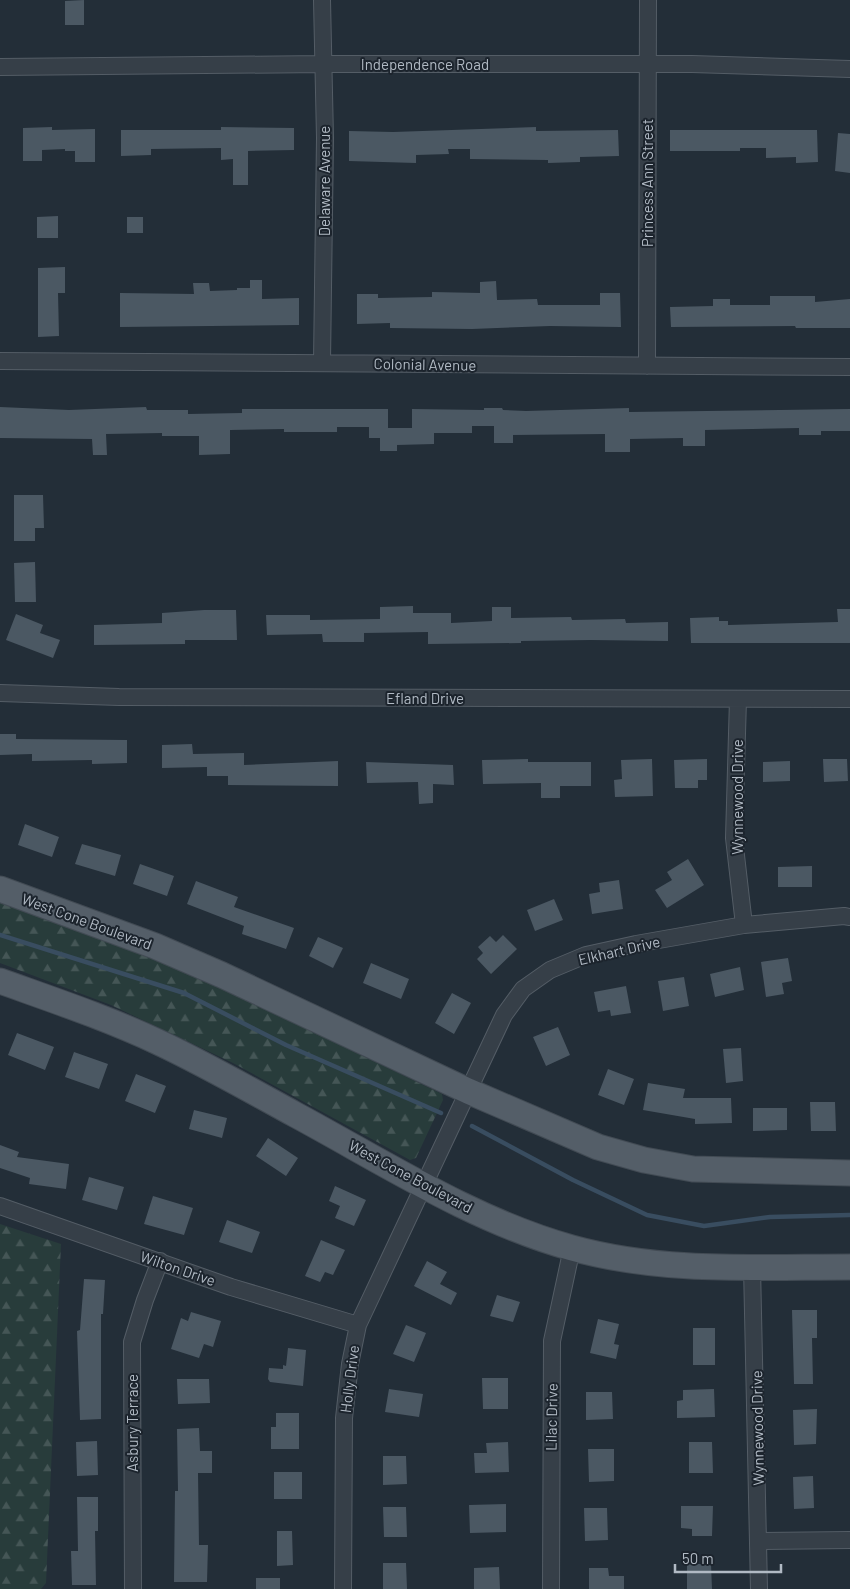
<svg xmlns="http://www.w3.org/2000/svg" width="850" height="1589" font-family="Barlow,sans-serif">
<defs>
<pattern id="forest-firs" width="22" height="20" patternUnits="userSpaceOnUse" patternTransform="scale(1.25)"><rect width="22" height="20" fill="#283c3b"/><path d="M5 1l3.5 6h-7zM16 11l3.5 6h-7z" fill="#455656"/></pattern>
</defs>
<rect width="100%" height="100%" fill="#232e38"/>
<path fill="url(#forest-firs)" d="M0,903L124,946L201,978L442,1094L443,1100L416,1158L410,1160L233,1063L111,1005L0,963Z
M0,1224L61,1244L46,1583L41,1589H0Z"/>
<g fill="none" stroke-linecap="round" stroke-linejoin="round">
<path stroke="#394d60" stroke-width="4.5" d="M0,935L184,993L286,1045L441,1113
M472,1126L573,1180L647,1215L704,1226L770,1217L850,1215"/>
</g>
<path fill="#4b5863" d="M84,0V25H65V1Z
M52,127V130L95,129V162H75V151H65V149L42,150V161H23V128Z
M221,127L294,128V150L248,151V185H233V159L221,160V148L151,149V155L121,156V130H221Z
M536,127V131L618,130L619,156L580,157V162L548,163V160L470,159V149H448L449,154L416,155V163L349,161V131L393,132Z
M670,130H817L818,162L796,163V157L766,158V148H740V151H670Z
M838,133L850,134V173L835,171Z
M58,216V238H37V217Z
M127,217H143V233H127Z
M65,267V293H58L59,336L38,337V268Z
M250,280H262V299L299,298V325L120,327V293L194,294L193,283H209L210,291L237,290V288H250Z
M496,281L497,300L537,299L538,305H600V293H620L621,327L550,326L472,329L390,328V323L357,324V294H378V298L432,297V292L480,293V282Z
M770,296H815V302L850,299V328H796L795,326L671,327L670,307L713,306V299H730V305H770Z
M0,407L69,410L146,407L147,410H188V414L242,413V409H388V428H412V409L484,410V408H502L503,410L526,411L629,408V412L850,409V431H821V435H799V428L705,430V446H683V438L630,439V452H605V434L513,435V443H494V426H472V433H434V444L397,445V451H380V438H369V427H337V432H284V429L230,430V454L199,455V436H162V433L106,434L107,455H93L92,439L0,438Z
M14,495H43L44,528H35V541H14Z
M35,562L36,602H15L14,563Z
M413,606V613H451V623L492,621V607H511V618L571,617L572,620L625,619L626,623L668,622V641L591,640L521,641V643L428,644V632L364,633V642H323L322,634L267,635L266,615H310V620L380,619V607Z
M837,609H850V643H691L690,618L719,617V621H728V625L838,622Z
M204,610H236L237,640H185V644L94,645V625L162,623V613Z
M16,614L43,625L40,633L60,640L53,658L6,640Z
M0,734H16V739L127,740V763L92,764V760L32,761V754L0,755Z
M192,744L193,754L244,753V765L338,761V786L228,785V776H207V767L162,768V745Z
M528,759V762H591V786H560V798H541V783L483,784L482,760Z
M652,759L653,796L615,797L614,780L622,779L621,760Z
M707,759V780H698V788H675L674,760Z
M823,759H847L848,781L824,782Z
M790,761V781L763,782V762Z
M366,762L453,765L454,785L433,784V803L419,804L418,782L367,783Z
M25,824L59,837L52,857L18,845Z
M82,844L121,855L115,876L75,864Z
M688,859L704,885L667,908L655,890L672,880L667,872Z
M140,864L174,876L167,896L133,884Z
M812,866V887H778V867Z
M619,880L623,909L592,914L589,894L600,892L599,883Z
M196,881L238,897L234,907L294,928L286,949L242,934L244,926L187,904Z
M554,899L563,920L535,931L527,910Z
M503,935L517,949L491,974L477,959L483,953L478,947L490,936L496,942Z
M318,937L343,948L333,968L309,956Z
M788,958L792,981L782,983L784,994L766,997L761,962Z
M371,963L409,979L401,999L363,983Z
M740,967L744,990L715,997L710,974Z
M684,977L689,1006L663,1011L658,981Z
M626,986L631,1013L611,1016L610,1010L598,1012L594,992Z
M452,993L471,1003L454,1034L435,1023Z
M558,1027L570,1055L546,1066L533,1037Z
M17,1033L54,1047L45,1070L8,1055Z
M741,1048L743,1081L726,1083L723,1049Z
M74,1052L108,1064L99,1089L65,1077Z
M608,1069L634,1079L624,1105L598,1095Z
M136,1074L166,1086L155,1113L125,1101Z
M648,1083L685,1089L683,1098H731L732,1123L695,1124V1119L643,1110Z
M810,1102H835L836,1131H811Z
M753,1108H787V1130L753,1131Z
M194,1110L227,1118L222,1138L189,1129Z
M268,1138L298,1158L286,1176L256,1156Z
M0,1145L19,1152L17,1157L69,1164L66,1189L29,1184L30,1178L0,1168Z
M89,1177L124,1187L117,1210L82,1200Z
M335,1186L366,1200L354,1226L335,1218L340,1206L329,1201Z
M153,1196L193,1208L184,1235L144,1224Z
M227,1220L260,1232L252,1253L219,1242Z
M321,1240L345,1250L333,1275L325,1272L320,1282L305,1276Z
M427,1261L447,1272L440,1284L457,1293L451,1305L414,1286Z
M84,1279L105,1280L103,1314H101V1419L80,1420L77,1331L80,1330Z
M497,1295L520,1302L513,1322L490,1316Z
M792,1310H817V1338H812L813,1384H794Z
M191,1312L221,1321L213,1347L204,1344L199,1358L171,1349L181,1318L188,1321Z
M598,1319L619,1324L614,1344L619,1345L616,1359L590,1353Z
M406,1325L426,1333L414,1362L393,1354Z
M693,1328H715V1365H693Z
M288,1348L306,1350L303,1386L270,1382L268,1379L269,1368L283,1369V1365L286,1366Z
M482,1378H508V1409H483Z
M177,1379H209L210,1403L178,1404Z
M389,1389L423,1394L419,1417L385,1412Z
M714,1389L715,1417L677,1418V1401L683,1400V1390Z
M586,1392H612L613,1419L586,1420Z
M817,1409L816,1444L794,1445L793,1410Z
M276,1413H299V1449H271V1427H276Z
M199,1428L200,1451H212V1473H198L199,1545H208L207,1582H174L175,1491H178L177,1429Z
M97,1441L98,1475L77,1476L76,1442Z
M508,1442L509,1472L475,1473L474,1453H487L486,1443Z
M689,1442H712L713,1473H689Z
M588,1449H614V1481L589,1482Z
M383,1456H406L407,1484L383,1485Z
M274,1472H302V1499H274Z
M813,1476L814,1508L794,1509L793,1477Z
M77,1497H98V1531H95L96,1585H72L71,1551H78Z
M506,1504V1532L470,1533L469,1505Z
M681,1506H713L712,1536H692V1529L681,1528Z
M383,1507H406L407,1537H384Z
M584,1508H607L608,1540L585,1541Z
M277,1531H292L293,1565L277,1566Z
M383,1563H406L407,1589H383Z
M687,1564H711L712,1589H687Z
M499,1567L500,1589H474V1568Z
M589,1568H608L609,1576H624V1589H589Z
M256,1578H280V1589H256Z"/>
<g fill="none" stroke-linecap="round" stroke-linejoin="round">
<g stroke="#545d66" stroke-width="18">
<path id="minor" d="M322,0L325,138L322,362
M0,67L323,64H692L850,69
M0,361L850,367
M647,366L648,0
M0,693L119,697L850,699
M738,699L734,838L744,925
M0,1206L231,1287L358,1325
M752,1267L759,1589
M759,1541L850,1540
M133,1589L132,1342L145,1300L160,1261
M343,1589L344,1418L350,1364L358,1325L504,1015L523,989L550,970L586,955L636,944L744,925L844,916L850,917
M551,1589L552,1341L572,1248"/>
</g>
<g stroke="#424b54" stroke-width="27">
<path id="primary" d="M0,889L155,946L222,975L468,1091L598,1147L644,1160L693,1169L850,1173
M0,981C53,1000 107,1018 158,1042C205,1064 250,1090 296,1115C385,1163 474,1221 572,1248C662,1273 757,1267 850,1267"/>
</g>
<use href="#minor" stroke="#363f48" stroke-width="16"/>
<use href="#primary" stroke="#545e68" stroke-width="25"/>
</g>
<g text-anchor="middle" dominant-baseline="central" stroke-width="4" stroke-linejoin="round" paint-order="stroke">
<g font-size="15" fill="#b1bac4" stroke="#1c242d">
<text x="425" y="64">Independence Road</text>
<text transform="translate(324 181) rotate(-90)">Delaware Avenue</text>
<text transform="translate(647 183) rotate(-90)">Princess Ann Street</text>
<text transform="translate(425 364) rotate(1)">Colonial Avenue</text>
<text x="425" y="698">Efland Drive</text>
<text transform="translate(737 797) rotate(-90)">Wynnewood Drive</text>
<text transform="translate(87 921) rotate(20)">West Cone Boulevard</text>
<text transform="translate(619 950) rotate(-13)">Elkhart Drive</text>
<text transform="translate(411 1176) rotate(28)">West Cone Boulevard</text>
<text transform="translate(178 1268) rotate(19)">Wilton Drive</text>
<text transform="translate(349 1379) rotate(-83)">Holly Drive</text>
<text transform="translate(551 1417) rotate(-89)">Lilac Drive</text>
<text transform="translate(132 1423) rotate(-90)">Asbury Terrace</text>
<text transform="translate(757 1428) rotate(-91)">Wynnewood Drive</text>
</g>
</g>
<path d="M675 1564v8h106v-8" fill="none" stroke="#b1bac4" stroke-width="2.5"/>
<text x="682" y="1564" font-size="15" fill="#b1bac4" stroke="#1c242d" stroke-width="4" paint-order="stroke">50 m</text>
</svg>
